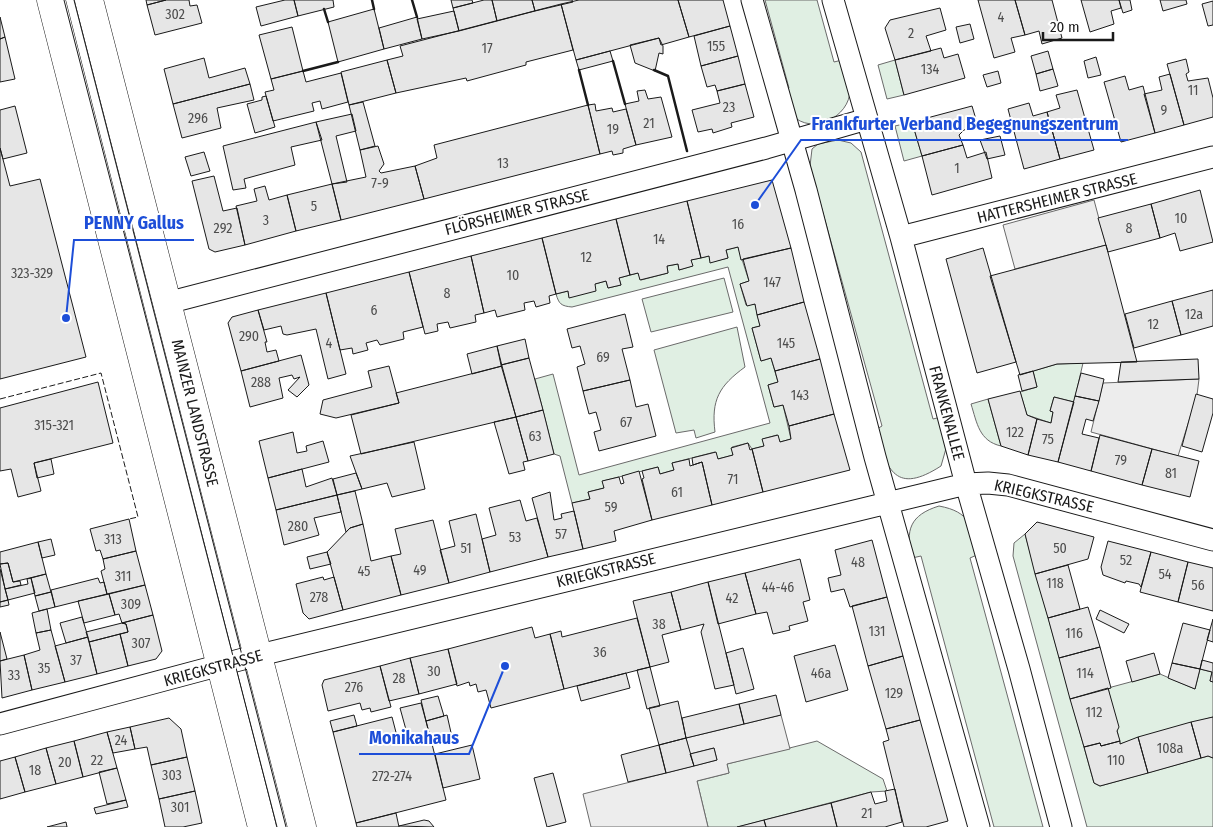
<svg xmlns="http://www.w3.org/2000/svg" width="1213" height="827" font-family="'Fira Sans Condensed',sans-serif">
<rect width="100%" height="100%" fill="#fff"/>
<path fill="#e0efe3" stroke="#6a6a6a" d="M765,0H817L834,62L842,60C845,69 850,81 850,90C850,117 812,136 792,115C787,110 785,97 783,89L789,88Z
M895,60L904,95L887,99L878,65Z
M912,122L922,156L904,161L895,126Z
M838,140L851,143L861,152L933,419L941,417L947,445L941,466C896,495 887,471 875,430L882,426L810,166L812,149L818,144Z
M738,247L749,281L740,284L746,305L755,304L760,326L752,328L761,361L771,358L778,382L768,385L774,407L783,405L791,439L780,442L777,435L763,439L764,446L752,449L748,443L732,447L733,455L718,459L715,452L672,463L674,470L660,474L658,467L603,481L604,488L588,492L590,499L572,503L560,456L554,454L535,379L553,374L579,475L770,423L728,267L572,307C561,306 559,304 556,294L568,291L569,297L595,284L606,281L608,288L621,285L619,278L638,273L641,280L668,273L667,266L678,264L679,270L692,266L691,260L709,256L711,262L728,258L726,250Z
M724,278L733,312L651,332L642,299Z
M737,327L745,367C719,386 711,400 715,432L696,438L694,430L676,433L654,350Z
M1083,363L1074,402L1054,397L1050,411L1053,412L1051,423L1027,415L1020,392L1037,387L1033,371L1057,364Z
M988,399L1001,446C979,441 977,423 971,404Z
M939,506C971,512 971,526 979,554L970,558L1043,827H994L921,556L912,558C905,530 910,515 939,506Z
M1025,534L1094,783L1100,786L1208,756L1213,758V827H1087L1013,556L1014,543Z
M1200,669L1212,672L1210,681L1213,682V717L1120,744L1108,688L1160,674L1195,689Z
M817,741L883,779L887,791L871,792L738,827H708L697,781L729,773L727,764Z"/>
<path fill="#ededed" stroke="#6a6a6a" d="M1094,200L1106,245L1015,269L1003,225Z
M1199,379L1197,395L1178,456L1091,432L1103,383Z
M781,715L790,749L727,764L729,773L697,781L708,827H591L583,794L717,760L714,748L690,754L686,738Z"/>
<path fill="#e6e6e6" stroke="#1a1a1a" d="M146,0H166L147,5Z
M166,0H189L190,6L197,5L202,23L155,35L147,5Z
M285,0H294L298,16L261,26L256,7Z
M294,0H333L334,7L298,16Z
M451,0H472L473,3L453,8Z
M484,0H492L497,21L459,31L453,8Z
M492,0H532L535,11L497,21Z
M532,0H572L573,2L535,11Z
M579,0H678L689,37L661,45L659,38L576,60L561,4Z
M678,0H723L730,26L689,37Z
M978,0H1015L1025,35L1011,38L1015,52L994,58Z
M1015,0H1052L1062,38L1042,44L1039,31L1025,35Z
M1081,0H1119L1121,8L1111,11L1114,24L1090,32Z
M1119,0H1130L1132,10L1123,13Z
M1160,0H1186L1187,4L1163,11Z
M1213,1V25L1208,26L1202,4Z
M561,4L573,50L526,62V65L467,81L466,78L396,93L387,60L403,56L400,46Z
M940,8L946,30L926,36L931,51L895,60L885,28L890,20Z
M374,9L384,49L338,62L328,22Z
M454,11L459,31L422,39L417,19Z
M0,17L5,37L0,39Z
M417,17L422,39L384,49L379,28Z
M970,24L974,39L960,43L956,27Z
M730,26L738,56L701,66L694,36Z
M292,27L303,71L271,79L259,35Z
M5,37L15,79L0,82V39Z
M659,38L663,46V54L659,53L655,71L635,63L630,45Z
M941,48L944,58L958,54L965,78L904,95L895,60Z
M610,51L613,61L579,70L576,60Z
M1048,51L1053,69L1036,74L1031,56Z
M738,56L745,84L717,91L715,85L707,87L701,66Z
M1096,57L1101,75L1088,78L1084,61Z
M204,58L209,78L245,68L250,84L173,104L164,69Z
M1186,59L1189,72L1186,74L1188,81L1208,78L1213,98V117L1184,125L1167,64Z
M387,60L396,93L349,105L341,72Z
M1053,69L1058,86L1040,91L1036,74Z
M303,71L306,82L341,73L348,102L322,109L320,101L312,103L314,111L273,121L265,92L274,90L271,79Z
M998,71L1001,83L987,87L983,75Z
M1170,74L1184,125L1155,133L1144,94L1162,90L1159,77Z
M1125,76L1129,90L1143,86L1155,133L1121,142L1104,82Z
M250,84L254,100L217,108L221,128L182,138L173,104Z
M745,84L754,117L731,123L732,127L713,133L712,129L698,132L692,110L720,103L717,91Z
M645,90L648,99L661,97L672,137L636,145L625,104L639,101L637,91Z
M1077,90L1094,150L1060,159L1047,112L1060,108L1056,95Z
M266,96L275,127L255,133L247,104L262,100V97Z
M363,102L375,146L360,150L349,105Z
M1029,103L1033,116L1047,112L1060,159L1024,169L1008,109Z
M595,104L596,111L612,108L613,112L626,109L636,145L623,149V153L613,155L612,151L600,154L588,105Z
M588,105L600,154L424,199L415,166L437,158L434,145Z
M15,106L27,153L3,159L0,148V110Z
M972,106L978,126L964,130L959,135L963,145L922,156L912,122Z
M352,114L356,131L336,136L347,182L332,184L316,122Z
M316,122L322,140L291,147L295,165L244,179L246,188L233,190L223,146Z
M1000,136L1005,155L987,159L980,140Z
M963,145L967,158L986,152L992,178L932,195L922,156Z
M378,146L384,164L379,171L381,173L415,166L424,199L341,220L332,184L366,177L360,150Z
M0,148L10,186L40,179L86,357L0,379Z
M204,152L210,171L191,176L185,157Z
M214,176L223,211L237,208L245,245L215,252L209,249L192,181Z
M772,180L791,248L741,260L738,247L726,250L728,258L710,263L709,256L701,258L687,201Z
M332,184L341,220L296,231L287,195Z
M265,186L269,200L287,195L296,231L245,245L236,206L257,201L254,189Z
M1200,190L1213,242L1180,251L1175,233L1160,238L1151,204Z
M687,201L701,258L691,260L693,266L679,270L678,264L667,266L668,273L640,280L638,273L630,275L616,219Z
M1151,204L1160,238L1108,252L1098,218Z
M616,219L630,275L619,278L621,285L608,288L606,281L595,284L596,291L569,298L568,291L556,294L542,238Z
M542,238L556,294L549,296L550,303L536,307L534,301L524,303L525,310L497,317L495,310L484,313L471,256Z
M1106,245L1137,362L1057,364L1020,375L990,276Z
M791,248L804,302L757,315L755,304L747,306L740,284L749,281L743,259Z
M983,248L1016,362L977,373L946,259Z
M471,256L484,313L475,315L476,322L450,328L448,322L437,324L438,331L425,334L409,272Z
M409,272L423,327L403,332L404,339L380,345L377,340L366,343L368,350L353,354L352,348L340,350L326,293Z
M1213,290V326L1181,335L1172,301Z
M326,293L346,374L328,379L316,329L287,335L283,334L281,326L264,330L258,310Z
M1172,301L1181,335L1134,348L1125,314Z
M804,302L820,359L775,371L771,358L761,361L752,328L760,326L757,315Z
M258,310L267,342H265L267,352L276,350L279,361L241,371L228,323L232,317Z
M625,314L633,347L622,349L630,380L583,391L577,367L585,364L580,346L572,348L567,329Z
M525,339L529,358L501,365L497,346Z
M497,346L502,366L472,374L467,354Z
M301,355L309,385L297,397L288,390L300,377L294,379L292,375L279,378L283,398L250,407L241,371Z
M529,358L543,410L516,417L501,365Z
M820,359L834,414L789,426L783,405L774,407L768,385L778,382L775,371Z
M1198,359L1199,379L1118,382L1121,362Z
M389,366L399,403L336,418L320,414L323,400L372,387L368,371Z
M502,366L516,417L361,454L351,415L399,403L396,393Z
M1033,371L1037,387L1022,391L1018,375Z
M1081,373L1104,379L1099,401L1075,396Z
M630,380L636,407L648,404L656,436L599,451L594,432L601,430L596,412L589,414L583,391Z
M98,382L113,443L34,463L41,491L18,497L11,469L0,471V408Z
M1020,391L1027,415L1037,419L1028,455L1001,446L988,399Z
M1196,394L1213,399V413L1202,452L1182,446Z
M1075,396L1099,401L1093,421L1086,419L1082,434L1099,438L1091,471L1058,462Z
M1054,397L1074,402L1058,462L1028,455L1037,419L1051,423L1053,412L1050,411Z
M543,410L554,454L528,461L516,417Z
M834,414L850,470L763,492L752,449L764,446L762,439L778,435L780,442L791,439L789,426Z
M516,417L528,461L523,462L525,470L509,474L494,422Z
M293,432L297,453L307,451L306,446L323,441L329,462L268,478L259,441Z
M1100,435L1152,449L1142,485L1091,471Z
M414,442L425,489L392,497L387,483L362,489L350,456Z
M748,443L750,450L752,449L763,492L712,505L702,462L693,465L692,458L716,452L718,459L733,455L731,448Z
M1152,449L1199,461L1190,497L1142,485Z
M51,459L54,474L37,478L34,463Z
M689,459L690,466L702,462L712,505L652,520L642,479L644,478L642,471L658,467L660,474L674,470L672,463Z
M302,469L306,487L332,478L337,495L276,510L268,478Z
M639,471L652,520L614,531L616,541L583,549L572,503L590,499L588,492L604,488L602,481L619,477L621,484L624,483L622,476Z
M356,473L362,489L337,495L333,479Z
M355,491L363,524L350,528L346,532L337,495Z
M550,492L554,520L562,518L561,514L574,511L583,549L548,557L532,498Z
M337,495L341,512L314,518L319,535L284,545L276,510Z
M520,500L526,521L537,518L548,557L490,572L482,539L496,535L489,508Z
M476,514L490,572L449,583L440,550L455,546L449,521Z
M129,519L136,551L103,559L100,550L96,551L90,529Z
M433,520L449,583L401,595L391,556L401,554L395,529Z
M1037,522L1094,537L1088,559L1035,574L1025,534Z
M363,524L371,561L391,556L401,595L343,610L327,552L350,528Z
M51,539L55,555L42,558L38,542Z
M872,540L887,597L850,607L844,589L831,592L828,578L841,575L835,550Z
M1108,541L1151,552L1141,587L1139,584L1126,581L1125,583L1103,575L1101,567Z
M38,542L46,574L13,582L8,563L0,564V552Z
M136,551L145,585L107,594L101,571L105,569L103,559Z
M327,552L331,564L310,569L307,557Z
M1151,552L1188,562L1178,602L1140,592Z
M800,559L810,600L803,602L808,621L789,626L790,630L773,634L767,612L756,614L745,573Z
M1188,562L1213,568V611L1178,602Z
M8,563L13,582L20,581L21,585L5,589L0,564Z
M1068,565L1080,609L1048,618L1035,574Z
M0,569L8,600L0,602Z
M745,573L756,614L718,624L708,582Z
M46,574L51,592L35,596L31,578Z
M323,577L324,580L334,577L343,610L309,619L303,613L296,584Z
M31,578L35,593L8,600L5,589L28,584L27,579Z
M98,578L100,583L104,582L107,594L55,607L51,590Z
M708,582L734,685L715,689L701,632L704,624L681,630L671,592Z
M145,585L153,615L122,623L119,614L115,615L109,594Z
M51,592L55,607L39,611L35,596Z
M671,592L681,630L662,635L669,662L650,667L633,601Z
M109,594L115,615L84,623L78,601Z
M887,597L903,656L868,666L852,606Z
M8,600L9,605L0,607V602Z
M1088,607L1100,647L1059,658L1048,618Z
M47,609L51,630L36,633L32,613Z
M1100,610L1129,624L1124,633L1096,619Z
M153,615L162,651L156,659L128,666L120,634L128,632L126,624L122,623Z
M82,617L88,637L66,643L60,623Z
M637,618L650,667L564,689L550,634L561,631L562,637Z
M1213,619V642L1207,640Z
M122,623L126,624L128,632L89,642L86,632Z
M1183,623L1210,630L1200,669L1172,663Z
M532,627L535,638L550,634L564,689L491,708L486,690L478,692L476,684L470,686L469,682L457,686L448,649Z
M51,630L65,682L32,690L24,655L40,650L36,633Z
M0,632L7,659L0,661Z
M120,634L128,666L97,674L89,642Z
M88,637L97,674L65,682L55,646Z
M835,645L848,690L806,702L794,656Z
M1100,647L1111,688L1070,699L1059,658Z
M743,648L754,689L736,694L726,653Z
M448,649L457,684L419,694L410,658Z
M1154,653L1160,674L1132,682L1126,661Z
M24,655L32,690L2,698L0,661Z
M903,656L920,720L886,729L868,666Z
M410,658L419,694L389,701L380,666Z
M1202,660L1213,663V682L1210,681L1212,672L1200,669Z
M1172,663L1200,669L1195,689L1168,678Z
M380,666L391,707L371,712L370,708L362,710L360,703L328,711L322,685L324,680Z
M650,667L660,706L647,709L637,670Z
M626,673L630,688L581,701L577,686Z
M1108,688L1119,727L1117,731L1120,741L1101,746L1100,743L1084,747L1070,699Z
M776,695L781,715L744,724L739,704Z
M438,696L444,716L426,721L421,700Z
M678,701L686,738L659,745L649,708Z
M421,703L429,732L408,737L400,708Z
M739,704L744,724L686,738L682,718Z
M354,715L357,726L333,732L330,721Z
M447,715L452,737L431,742L426,721Z
M392,717L398,740L429,732L446,800L356,823L333,732Z
M1213,717V758L1208,756L1201,758L1191,722Z
M169,718L181,729L187,757L151,765L147,747L135,749L130,727Z
M920,720L948,821L926,827H904L883,742L889,740L886,729Z
M1191,722L1201,758L1148,773L1138,737Z
M130,727L135,749L113,753L107,732Z
M107,732L117,768L83,777L74,741Z
M1138,737L1148,773L1100,786L1094,783L1084,747L1100,743L1101,746L1120,741V744Z
M686,738L694,766L666,773L659,745Z
M74,741L83,777L56,784L46,748Z
M472,745L480,779L443,788L435,754Z
M659,745L666,773L628,782L621,755Z
M46,748L56,784L25,792L15,757Z
M714,748L717,760L694,766L690,754Z
M15,757L25,792L0,799V761Z
M187,757L195,791L159,799L151,765Z
M117,768L126,800L107,804L99,772Z
M553,773L566,822L547,827L534,778Z
M895,789L902,822L885,827H837L831,803L871,792L875,804L887,801L885,791Z
M195,791L202,823L183,827H165L159,799Z
M126,800L128,807L96,814L94,808Z
M831,803L837,827H766L764,820Z
M396,813L399,827H357L356,823Z
M424,820L429,821L434,827L399,826Z
M764,820L766,827H737Z
M66,822L67,827H47Z"/>
<g fill="none" stroke-linecap="round" stroke-linejoin="round">
<g stroke="#1a1a1a" stroke-width="23">
<path id="minor" d="M752,0L806,190L875,457L979,827
M833,0L901,237L966,484L1019,669L1061,827
M901,237L1213,157
M167,303L766,148L867,119
M0,724L243,659L966,484L988,483L1008,485L1213,540"/>
</g>
<g stroke="#1a1a1a" stroke-width="29">
<path id="primary" d="M51,0L262,827
M89,0L302,827"/>
</g>
<use href="#minor" stroke="#fff" stroke-width="21"/>
<use href="#primary" stroke="#fff" stroke-width="28"/>
<path stroke="#1a1a1a" stroke-width="1" d="M64,0L277,827
M74,0L286,827"/>
<path stroke="#1a1a1a" stroke-width="1" stroke-dasharray="6 2.5" stroke-linecap="butt" d="M0,399L101,373L138,517L129,519"/>
<path stroke="#1a1a1a" stroke-width="2.5" d="M372,0L374,9
M412,0L417,17
M324,9L328,22
M613,61L625,104
M579,70L588,105
M654,70L668,76L687,151
M303,71L338,62"/>
</g>
<g text-anchor="middle" dominant-baseline="central" stroke-width="4" stroke-linejoin="round" paint-order="stroke">
<g font-size="14" fill="#4d4d4d">
<text x="175" y="14">302</text>
<text x="1001" y="17">4</text>
<text x="911" y="33">2</text>
<text x="716" y="46">155</text>
<text x="487" y="48">17</text>
<text x="930" y="69">134</text>
<text x="1193" y="90">11</text>
<text x="729" y="107">23</text>
<text x="1164" y="110">9</text>
<text x="198" y="118">296</text>
<text x="649" y="123">21</text>
<text x="613" y="129">19</text>
<text x="503" y="163">13</text>
<text x="957" y="168">1</text>
<text x="380" y="183">7-9</text>
<text x="314" y="206">5</text>
<text x="1181" y="218">10</text>
<text x="266" y="220">3</text>
<text x="738" y="224">16</text>
<text x="223" y="228">292</text>
<text x="1129" y="228">8</text>
<text x="659" y="239">14</text>
<text x="586" y="257">12</text>
<text x="32" y="273">323-329</text>
<text x="513" y="275">10</text>
<text x="772" y="282">147</text>
<text x="447" y="293">8</text>
<text x="374" y="310">6</text>
<text x="1194" y="314">12a</text>
<text x="1153" y="324">12</text>
<text x="249" y="336">290</text>
<text x="329" y="343">4</text>
<text x="786" y="343">145</text>
<text x="603" y="357">69</text>
<text x="261" y="382">288</text>
<text x="800" y="395">143</text>
<text x="626" y="422">67</text>
<text x="54" y="425">315-321</text>
<text x="1015" y="432">122</text>
<text x="535" y="436">63</text>
<text x="1048" y="439">75</text>
<text x="1121" y="460">79</text>
<text x="1171" y="473">81</text>
<text x="733" y="479">71</text>
<text x="677" y="492">61</text>
<text x="611" y="507">59</text>
<text x="298" y="526">280</text>
<text x="561" y="534">57</text>
<text x="515" y="537">53</text>
<text x="113" y="539">313</text>
<text x="466" y="548">51</text>
<text x="1060" y="548">50</text>
<text x="1126" y="560">52</text>
<text x="858" y="562">48</text>
<text x="420" y="570">49</text>
<text x="364" y="571">45</text>
<text x="1165" y="574">54</text>
<text x="123" y="576">311</text>
<text x="1055" y="583">118</text>
<text x="1198" y="585">56</text>
<text x="778" y="587">44-46</text>
<text x="319" y="597">278</text>
<text x="732" y="598">42</text>
<text x="131" y="604">309</text>
<text x="659" y="624">38</text>
<text x="877" y="631">131</text>
<text x="1074" y="633">116</text>
<text x="141" y="643">307</text>
<text x="600" y="652">36</text>
<text x="76" y="660">37</text>
<text x="44" y="668">35</text>
<text x="434" y="671">30</text>
<text x="821" y="673">46a</text>
<text x="1085" y="673">114</text>
<text x="14" y="675">33</text>
<text x="399" y="678">28</text>
<text x="354" y="687">276</text>
<text x="894" y="693">129</text>
<text x="1094" y="712">112</text>
<text x="121" y="740">24</text>
<text x="1170" y="748">108a</text>
<text x="97" y="760">22</text>
<text x="1116" y="760">110</text>
<text x="65" y="762">20</text>
<text x="35" y="770">18</text>
<text x="172" y="775">303</text>
<text x="392" y="776">272-274</text>
<text x="180" y="807">301</text>
<text x="867" y="813">21</text>
</g>
<g font-size="16" fill="#1a1a1a" stroke="#fff">
<text transform="translate(1057 198) rotate(-14)">HATTERSHEIMER STRASSE</text>
<text transform="translate(517 212) rotate(-14)">FLÖRSHEIMER STRASSE</text>
<text transform="translate(195 413) rotate(76)">MAINZER LANDSTRASSE</text>
<text transform="translate(947 413) rotate(75)">FRANKENALLEE</text>
<text transform="translate(1044 496) rotate(13)">KRIEGKSTRASSE</text>
<text transform="translate(606 570) rotate(-14)">KRIEGKSTRASSE</text>
<text transform="translate(213 668) rotate(-15)">KRIEGKSTRASSE</text>
</g>
</g>
<path fill="none" stroke="#1d4ed8" stroke-width="2" d="M755 205L801 140H1128M66 318L74 240H194M505 666L469 754H359"/>
<g fill="#1d4ed8" stroke="#fff" stroke-width="2">
<circle cx="755" cy="205" r="5"/>
<circle cx="66" cy="318" r="5"/>
<circle cx="505" cy="666" r="5"/>
</g>
<g font-size="18" text-anchor="middle" font-weight="bold" fill="#1d4ed8" stroke="#fff" stroke-width="4" stroke-linejoin="round" paint-order="stroke">
<text x="965" y="130">Frankfurter Verband Begegnungszentrum</text>
<text x="134" y="229">PENNY Gallus</text>
<text x="414" y="744">Monikahaus</text>
</g>
<path d="M1043 32v8h70v-8" fill="none" stroke="#1a1a1a" stroke-width="2.5"/>
<text x="1050" y="32" font-size="15" fill="#1a1a1a" stroke="#ffffff" stroke-width="4" paint-order="stroke">20 m</text>
</svg>
